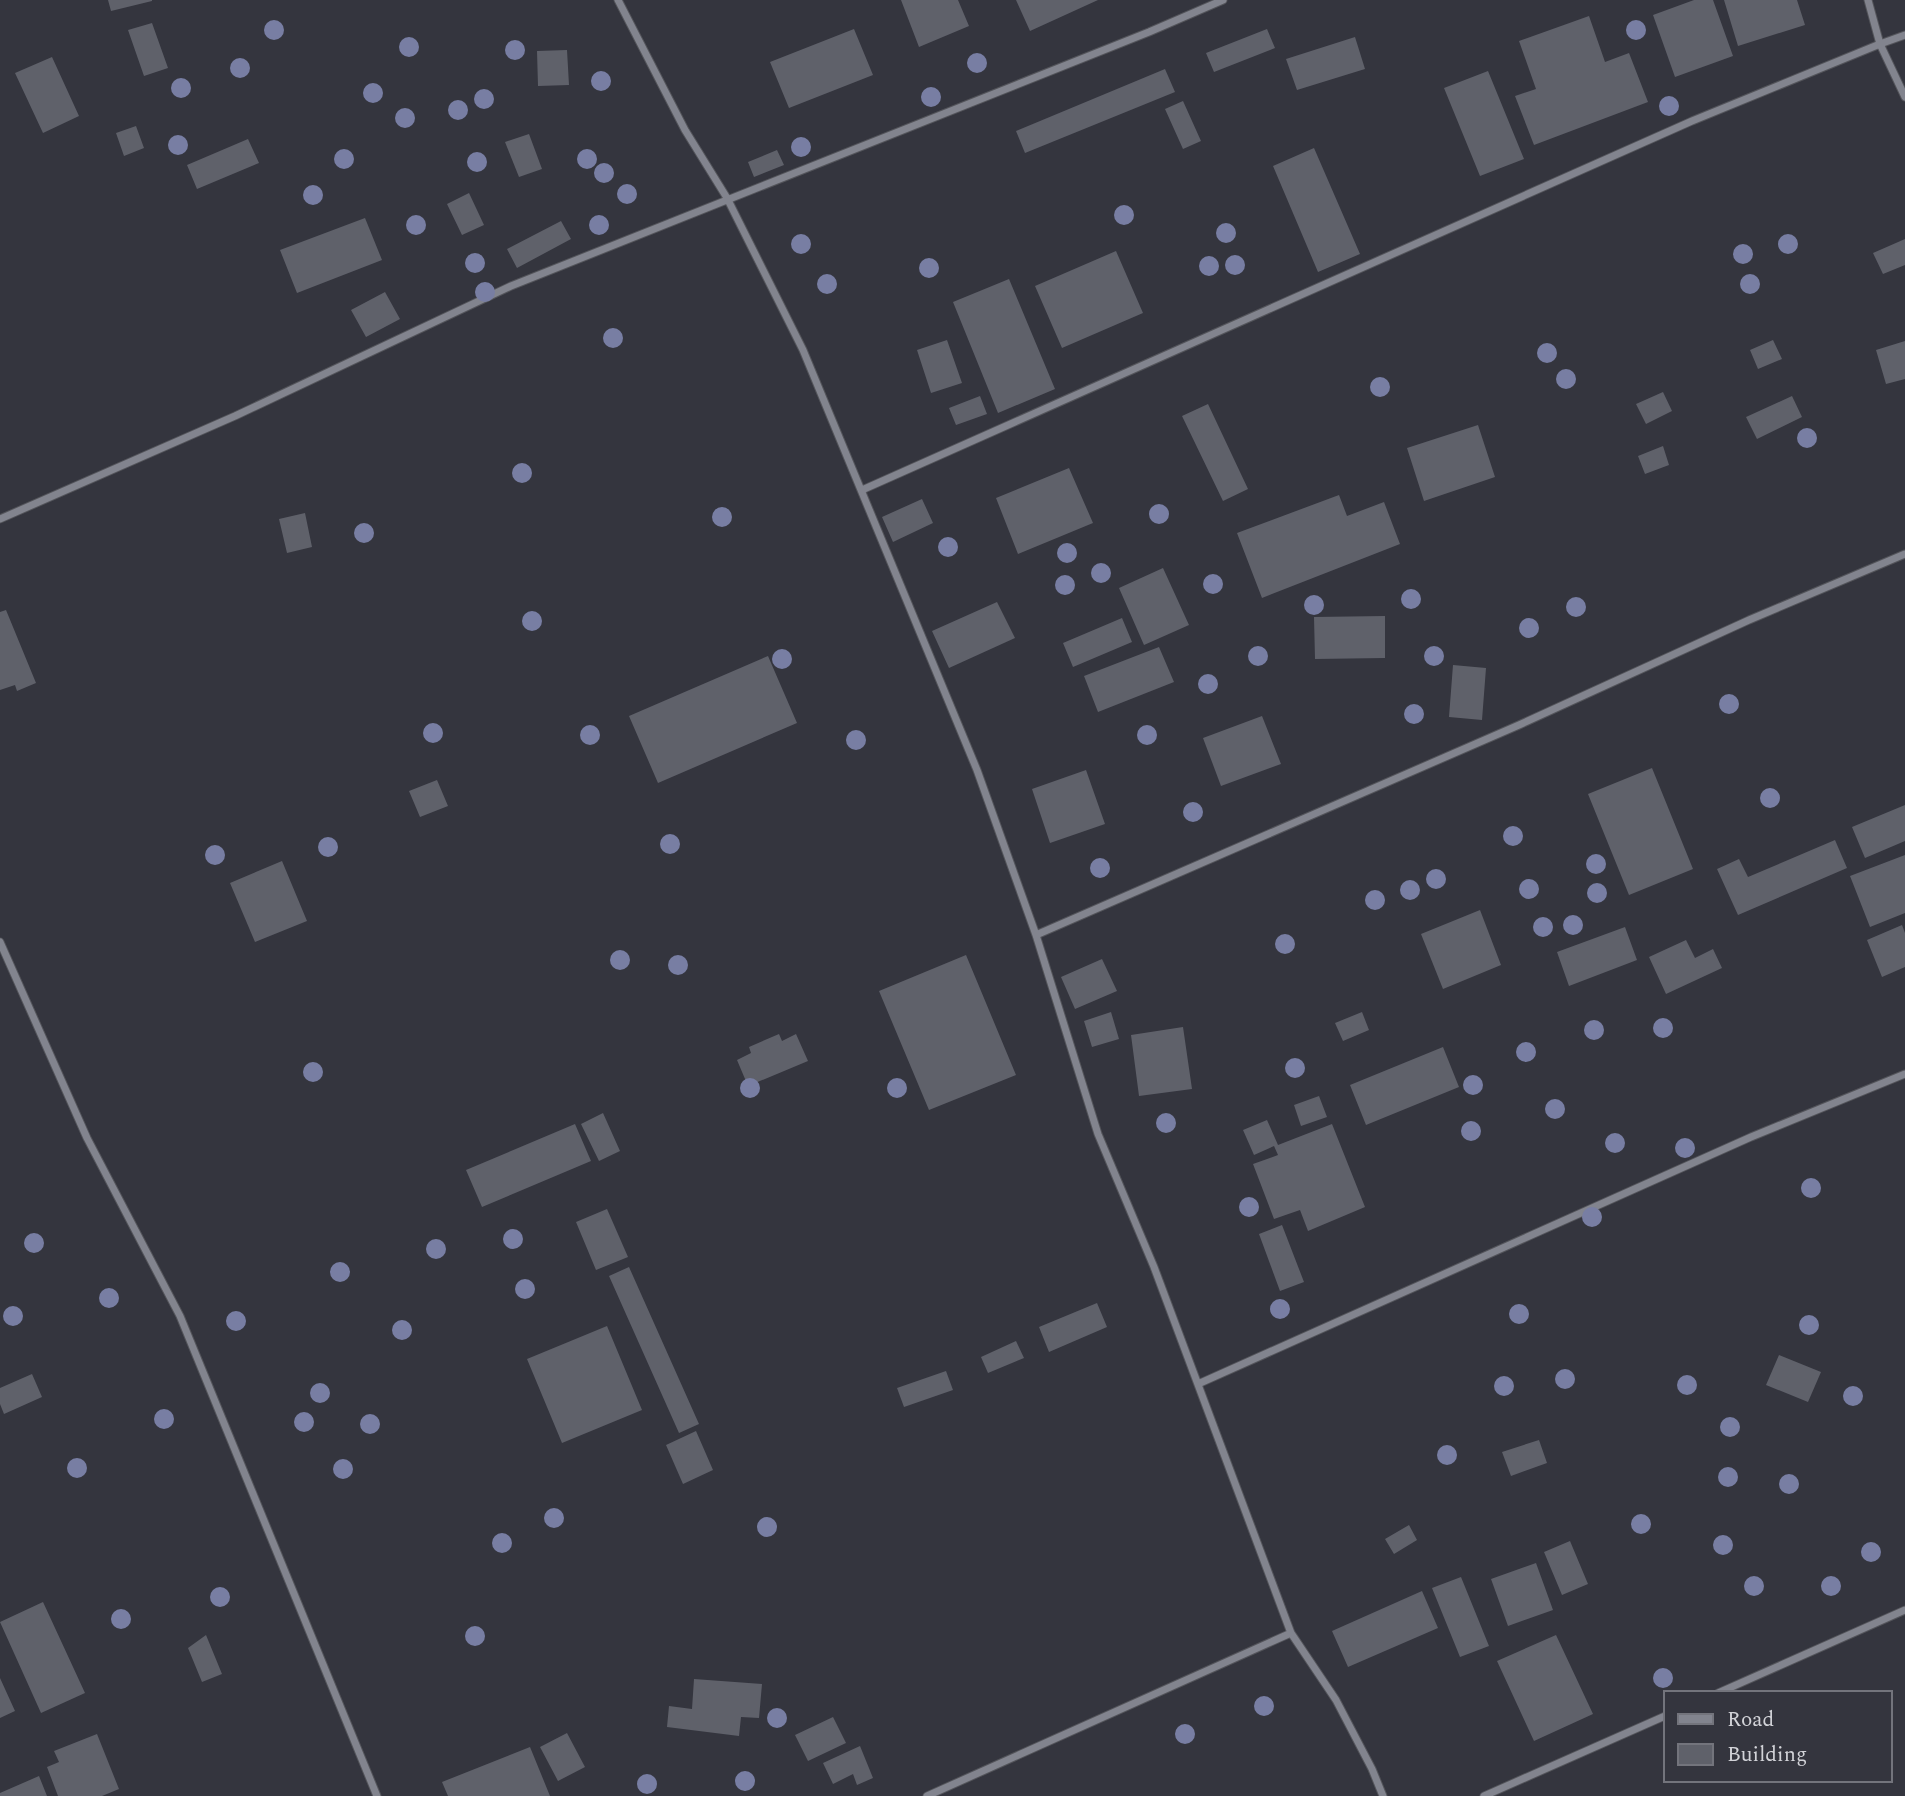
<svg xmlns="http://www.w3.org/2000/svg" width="1905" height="1796" font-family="Spectral,serif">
<rect width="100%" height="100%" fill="#34353e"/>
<path fill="#5f616a" d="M108,0H152V1L111,11Z
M901,0H958L969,26L919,47Z
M1016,0H1098L1030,31Z
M1694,0H1713L1733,56L1675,77L1653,15Z
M1724,0H1797L1805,25L1738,46Z
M1589,16L1605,62L1629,53L1648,102L1534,145L1515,96L1536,89L1519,41Z
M152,23L168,68L144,76L128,30Z
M854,29L873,75L789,108L770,62Z
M1267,29L1275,48L1214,72L1206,53Z
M1355,37L1365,69L1297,90L1286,59Z
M567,50L569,85L538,86L537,51Z
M52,57L79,116L43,133L15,73Z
M1165,69L1175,92L1025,153L1016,131Z
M1488,71L1524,159L1480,176L1444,88Z
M1183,101L1201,141L1183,149L1165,109Z
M136,126L144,148L124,156L116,133Z
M529,134L542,169L519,177L505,142Z
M248,139L259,163L197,189L187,165Z
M1314,148L1360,254L1318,272L1273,166Z
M777,150L784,165L754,177L748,162Z
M469,193L484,225L462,235L447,204Z
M365,218L382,260L297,293L280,250Z
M561,221L571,239L517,268L507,249Z
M1905,239V265L1883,274L1873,253Z
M1116,251L1143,313L1062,348L1035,286Z
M1009,279L1055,389L998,413L953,302Z
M385,292L400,319L366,337L351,310Z
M947,340L962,383L931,393L917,350Z
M1773,340L1782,359L1758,369L1750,350Z
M1905,341V379L1886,384L1876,350Z
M1663,392L1672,411L1646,424L1636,404Z
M980,396L987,414L956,425L949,408Z
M1792,396L1802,417L1757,439L1746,417Z
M1208,404L1248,489L1223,501L1182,416Z
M1478,425L1495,477L1424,501L1407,448Z
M1663,446L1669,465L1645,474L1638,456Z
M1069,468L1093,523L1018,554L996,498Z
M1339,495L1347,516L1384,502L1400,544L1262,598L1237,533Z
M922,499L933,523L893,542L882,517Z
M305,513L312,547L287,553L279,519Z
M1163,568L1189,625L1144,645L1119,588Z
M997,602L1015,638L949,668L932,631Z
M6,610L36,683L17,691L15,685L0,690V612Z
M1385,616V658L1315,659L1314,617Z
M1122,618L1132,642L1073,667L1063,643Z
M1159,647L1174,682L1098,712L1084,676Z
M768,656L797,723L658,783L629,716Z
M1453,665L1486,668L1482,720L1449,717Z
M1262,716L1281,764L1221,786L1203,738Z
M1652,768L1693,869L1629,895L1588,794Z
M1086,770L1105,824L1050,843L1032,789Z
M437,780L448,806L420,817L409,791Z
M1905,805V841L1865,858L1852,827Z
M1835,840L1847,868L1738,915L1717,869L1739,859L1748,877Z
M1905,855V913L1870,927L1850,876Z
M282,861L307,921L255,942L230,883Z
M1480,910L1501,965L1443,989L1421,934Z
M1902,925L1905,933V967L1882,977L1867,940Z
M1625,927L1637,960L1569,986L1557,952Z
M1686,940L1695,958L1713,949L1722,968L1666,994L1649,957Z
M966,955L1016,1075L929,1110L879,991Z
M1102,959L1117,991L1075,1009L1061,977Z
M1111,1012L1119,1039L1092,1047L1084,1021Z
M1362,1012L1369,1030L1343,1041L1335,1023Z
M1183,1027L1192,1089L1139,1096L1131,1035Z
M779,1034L782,1041L796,1034L808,1061L748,1086L737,1060L751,1053L749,1047Z
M1443,1047L1459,1087L1366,1125L1350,1085Z
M1319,1096L1327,1117L1301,1126L1294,1105Z
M603,1113L620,1151L599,1161L581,1124Z
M1267,1120L1278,1145L1332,1124L1365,1207L1308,1231L1300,1210L1274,1219L1253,1164L1278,1155L1274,1146L1254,1155L1243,1130Z
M575,1124L591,1161L482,1207L466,1170Z
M607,1209L628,1257L596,1270L576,1222Z
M1282,1225L1304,1282L1280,1291L1259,1234Z
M629,1267L699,1424L679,1433L609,1276Z
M1097,1303L1107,1327L1049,1352L1039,1327Z
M607,1326L642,1410L562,1443L527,1359Z
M1016,1341L1024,1358L988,1373L981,1357Z
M1779,1355L1821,1372L1808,1402L1766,1385Z
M946,1371L953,1390L904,1407L897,1388Z
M32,1374L42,1397L4,1414L0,1404V1388Z
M696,1431L713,1470L683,1484L666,1445Z
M1539,1440L1547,1463L1511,1476L1502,1452Z
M1409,1525L1417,1540L1394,1554L1385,1539Z
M1570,1541L1588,1584L1562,1595L1544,1552Z
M1536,1563L1553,1610L1508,1626L1491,1579Z
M1461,1577L1489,1646L1460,1657L1432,1588Z
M1422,1591L1438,1628L1348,1667L1332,1631Z
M43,1602L85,1693L41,1713L0,1622Z
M206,1635L222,1674L202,1682L188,1648Z
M1556,1635L1593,1714L1534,1741L1497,1661Z
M0,1678L15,1711L0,1718Z
M694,1679L762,1684L759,1718L741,1717L739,1736L667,1727L669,1706L692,1709Z
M833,1717L846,1743L808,1761L795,1735Z
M567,1733L585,1767L558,1781L540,1747Z
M97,1734L119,1789L102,1796H58L47,1767L59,1762L54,1751Z
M860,1746L873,1778L857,1785L853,1774L833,1784L823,1763Z
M530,1747L550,1796H448L442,1782Z
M39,1776L47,1796H0V1793Z"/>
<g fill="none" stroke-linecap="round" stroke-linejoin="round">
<g stroke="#53545a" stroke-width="9">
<path id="street" d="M618,0L685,130L727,198L803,350L977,770L1036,935L1098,1134L1154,1267L1291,1633L1336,1700L1372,1769L1383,1796
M1905,35L1880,44L1905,97
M862,490L1692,121L1880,44L1868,0
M0,519L235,416L511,286L1149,32L1223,0
M1036,935L1519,725L1749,620L1905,554
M0,942L87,1138L180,1316L377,1796
M1198,1384L1751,1137L1905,1074
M1718,1693L1905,1610
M927,1796L1291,1633
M1484,1796L1665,1716"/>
</g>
<use href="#street" stroke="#82848e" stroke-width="7"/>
</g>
<g fill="#787ea3">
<circle cx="274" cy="30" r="10"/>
<circle cx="1636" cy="30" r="10"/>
<circle cx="409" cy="47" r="10"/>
<circle cx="515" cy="50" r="10"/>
<circle cx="977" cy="63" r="10"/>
<circle cx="240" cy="68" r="10"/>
<circle cx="601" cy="81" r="10"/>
<circle cx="181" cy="88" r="10"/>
<circle cx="373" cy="93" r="10"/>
<circle cx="931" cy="97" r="10"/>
<circle cx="484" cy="99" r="10"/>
<circle cx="1669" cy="106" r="10"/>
<circle cx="458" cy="110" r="10"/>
<circle cx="405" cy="118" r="10"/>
<circle cx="178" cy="145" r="10"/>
<circle cx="801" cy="147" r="10"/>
<circle cx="344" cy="159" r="10"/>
<circle cx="587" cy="159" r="10"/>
<circle cx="477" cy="162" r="10"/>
<circle cx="604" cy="173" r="10"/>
<circle cx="627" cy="194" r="10"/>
<circle cx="313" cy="195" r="10"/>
<circle cx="1124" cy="215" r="10"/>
<circle cx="416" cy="225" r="10"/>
<circle cx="599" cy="225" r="10"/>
<circle cx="1226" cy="233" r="10"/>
<circle cx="801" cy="244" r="10"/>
<circle cx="1788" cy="244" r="10"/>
<circle cx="1743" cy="254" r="10"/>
<circle cx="475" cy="263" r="10"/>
<circle cx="1235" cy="265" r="10"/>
<circle cx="1209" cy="266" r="10"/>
<circle cx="929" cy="268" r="10"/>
<circle cx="827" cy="284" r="10"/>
<circle cx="1750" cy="284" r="10"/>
<circle cx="485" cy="292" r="10"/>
<circle cx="613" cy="338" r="10"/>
<circle cx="1547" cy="353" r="10"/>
<circle cx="1566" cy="379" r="10"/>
<circle cx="1380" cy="387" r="10"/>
<circle cx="1807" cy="438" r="10"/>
<circle cx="522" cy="473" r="10"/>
<circle cx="1159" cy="514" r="10"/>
<circle cx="722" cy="517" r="10"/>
<circle cx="364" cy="533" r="10"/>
<circle cx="948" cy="547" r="10"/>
<circle cx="1067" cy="553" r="10"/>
<circle cx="1101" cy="573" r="10"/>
<circle cx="1213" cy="584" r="10"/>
<circle cx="1065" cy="585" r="10"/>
<circle cx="1411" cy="599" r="10"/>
<circle cx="1314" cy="605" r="10"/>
<circle cx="1576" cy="607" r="10"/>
<circle cx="532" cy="621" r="10"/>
<circle cx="1529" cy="628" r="10"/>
<circle cx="1258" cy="656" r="10"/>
<circle cx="1434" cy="656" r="10"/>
<circle cx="782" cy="659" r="10"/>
<circle cx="1208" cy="684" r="10"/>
<circle cx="1729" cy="704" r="10"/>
<circle cx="1414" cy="714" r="10"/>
<circle cx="433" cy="733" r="10"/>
<circle cx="590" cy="735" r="10"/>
<circle cx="1147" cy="735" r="10"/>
<circle cx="856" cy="740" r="10"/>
<circle cx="1770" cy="798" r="10"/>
<circle cx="1193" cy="812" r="10"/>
<circle cx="1513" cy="836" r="10"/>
<circle cx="670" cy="844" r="10"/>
<circle cx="328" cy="847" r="10"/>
<circle cx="215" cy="855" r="10"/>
<circle cx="1596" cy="864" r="10"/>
<circle cx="1100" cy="868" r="10"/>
<circle cx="1436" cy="879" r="10"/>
<circle cx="1529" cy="889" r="10"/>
<circle cx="1410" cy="890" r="10"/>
<circle cx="1597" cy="893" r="10"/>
<circle cx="1375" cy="900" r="10"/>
<circle cx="1573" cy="925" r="10"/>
<circle cx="1543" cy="927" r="10"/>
<circle cx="1285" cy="944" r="10"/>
<circle cx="620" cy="960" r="10"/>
<circle cx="678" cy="965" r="10"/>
<circle cx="1663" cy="1028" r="10"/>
<circle cx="1594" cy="1030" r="10"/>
<circle cx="1526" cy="1052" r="10"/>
<circle cx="1295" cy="1068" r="10"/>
<circle cx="313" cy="1072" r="10"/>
<circle cx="1473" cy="1085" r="10"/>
<circle cx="750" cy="1088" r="10"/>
<circle cx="897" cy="1088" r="10"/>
<circle cx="1555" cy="1109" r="10"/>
<circle cx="1166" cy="1123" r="10"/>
<circle cx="1471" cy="1131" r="10"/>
<circle cx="1615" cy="1143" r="10"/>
<circle cx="1685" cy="1148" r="10"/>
<circle cx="1811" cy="1188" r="10"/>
<circle cx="1249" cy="1207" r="10"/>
<circle cx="1592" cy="1217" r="10"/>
<circle cx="513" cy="1239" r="10"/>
<circle cx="34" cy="1243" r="10"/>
<circle cx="436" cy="1249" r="10"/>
<circle cx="340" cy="1272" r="10"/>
<circle cx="525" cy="1289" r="10"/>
<circle cx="109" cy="1298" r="10"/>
<circle cx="1280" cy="1309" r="10"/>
<circle cx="1519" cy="1314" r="10"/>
<circle cx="13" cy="1316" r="10"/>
<circle cx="236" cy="1321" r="10"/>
<circle cx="1809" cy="1325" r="10"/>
<circle cx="402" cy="1330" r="10"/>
<circle cx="1565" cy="1379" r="10"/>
<circle cx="1687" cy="1385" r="10"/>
<circle cx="1504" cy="1386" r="10"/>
<circle cx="320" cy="1393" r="10"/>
<circle cx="1853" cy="1396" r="10"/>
<circle cx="164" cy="1419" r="10"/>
<circle cx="304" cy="1422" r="10"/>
<circle cx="370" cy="1424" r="10"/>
<circle cx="1730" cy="1427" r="10"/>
<circle cx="1447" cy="1455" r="10"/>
<circle cx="77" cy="1468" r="10"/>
<circle cx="343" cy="1469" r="10"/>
<circle cx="1728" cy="1477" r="10"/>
<circle cx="1789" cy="1484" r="10"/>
<circle cx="554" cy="1518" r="10"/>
<circle cx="1641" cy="1524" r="10"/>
<circle cx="767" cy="1527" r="10"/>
<circle cx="502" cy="1543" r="10"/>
<circle cx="1723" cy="1545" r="10"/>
<circle cx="1871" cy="1552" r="10"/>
<circle cx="1754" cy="1586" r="10"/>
<circle cx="1831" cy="1586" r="10"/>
<circle cx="220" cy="1597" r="10"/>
<circle cx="121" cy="1619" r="10"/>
<circle cx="475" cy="1636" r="10"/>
<circle cx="1663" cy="1678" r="10"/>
<circle cx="1264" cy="1706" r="10"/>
<circle cx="777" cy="1718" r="10"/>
<circle cx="1185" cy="1734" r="10"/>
<circle cx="745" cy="1781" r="10"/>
<circle cx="647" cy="1784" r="10"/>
</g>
<rect x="1664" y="1691" width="228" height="91" fill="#34353e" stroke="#73747c" stroke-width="2"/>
<rect x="1678" y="1714" width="35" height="10" fill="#82848e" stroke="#73747c" stroke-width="2"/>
<text x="1727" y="1726" font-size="21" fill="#d2d3d8">Road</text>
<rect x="1678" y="1744" width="35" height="21" fill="#5f616a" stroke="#73747c" stroke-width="2"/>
<text x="1727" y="1761" font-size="21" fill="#d2d3d8">Building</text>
</svg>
